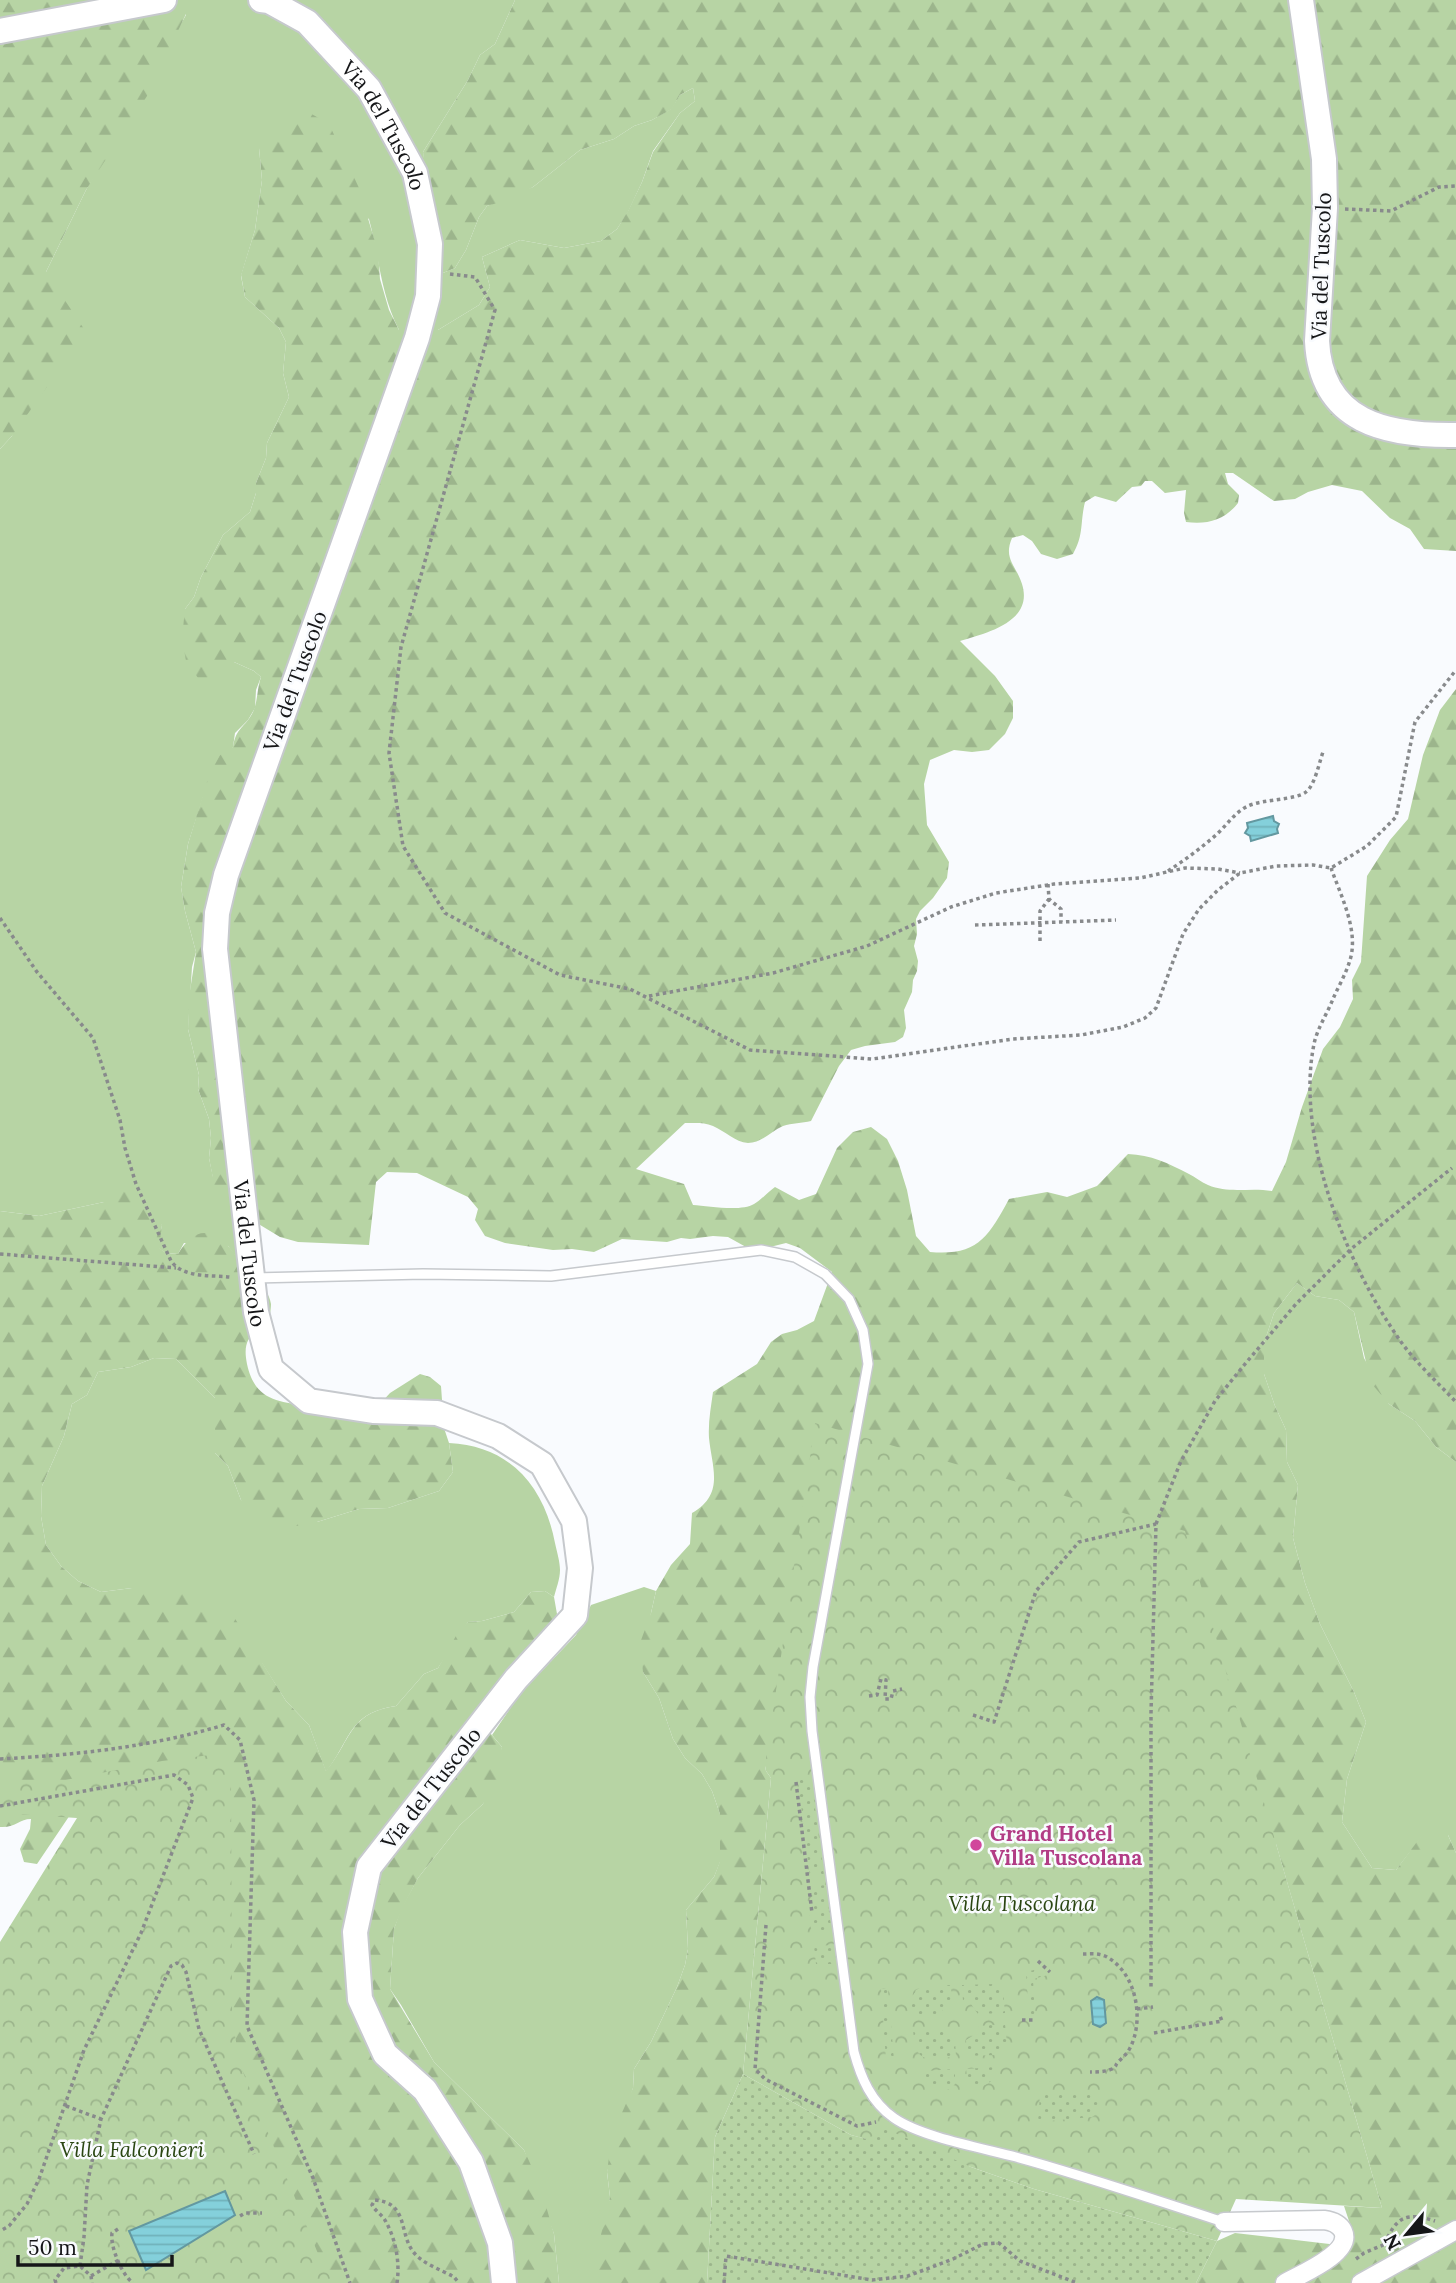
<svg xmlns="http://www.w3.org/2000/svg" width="1456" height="2283" font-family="Lora,serif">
<defs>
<pattern id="forest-firs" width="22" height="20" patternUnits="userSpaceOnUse" patternTransform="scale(1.75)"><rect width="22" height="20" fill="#b7d4a4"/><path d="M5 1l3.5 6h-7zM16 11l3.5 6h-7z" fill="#9cb58c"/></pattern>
<pattern id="park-crowns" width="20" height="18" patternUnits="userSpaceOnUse" patternTransform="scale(1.75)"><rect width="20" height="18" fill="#b7d4a4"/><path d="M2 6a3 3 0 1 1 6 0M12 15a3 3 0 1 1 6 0" fill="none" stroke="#9cb58c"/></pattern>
<pattern id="garden-dots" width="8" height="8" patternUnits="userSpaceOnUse" patternTransform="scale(1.75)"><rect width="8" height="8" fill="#b7d4a4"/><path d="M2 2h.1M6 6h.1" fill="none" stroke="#9cb58c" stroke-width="1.8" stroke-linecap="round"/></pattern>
<pattern id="water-rules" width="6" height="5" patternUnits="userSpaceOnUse" patternTransform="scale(1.75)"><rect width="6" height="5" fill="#84d0db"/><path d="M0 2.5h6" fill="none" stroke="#71b2bb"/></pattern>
</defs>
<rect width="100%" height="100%" fill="#f9fbfe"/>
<path fill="#b7d4a4" d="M186,0H515L495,44L480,55L468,80L423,152L443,273L455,268L466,250L479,217L487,206L533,187L580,150L614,139L634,126L652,120L671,109L680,95L693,88L695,101L680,113L653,151L642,182L628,212L617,229L601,241L564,248L520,240L482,257L490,287L479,305L438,330H399C381,295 379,257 369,219L259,148L262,180L255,230L241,276L245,297L279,328L286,342L283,373L289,397L267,443L266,458L256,483V493L250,512L223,535L201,577L194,597L185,609L234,662L254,671L261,677L256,690L255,708L248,720L235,733L233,747L203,797L188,844L181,887L185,911L196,952L192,967L188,1029L199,1075L198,1089L209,1119L211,1138L209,1158L213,1177L236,1212L242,1236L236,1257L228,1246L184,1243L178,1254L166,1253L158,1248L162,1225L104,1202L39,1216L0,1211V449L12,436L46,272L86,190L186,15Z
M1297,1283L1315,1296L1339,1300L1354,1312L1364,1358L1389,1404L1415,1421L1436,1447L1456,1462V1853L1448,1835H1423L1396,1870L1372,1868L1342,1822L1347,1779L1366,1722L1354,1692L1320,1624L1305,1583L1293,1538L1298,1485L1287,1462L1286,1430L1275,1406L1264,1374V1343L1274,1313Z
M154,1358L176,1359L215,1398V1453L228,1466L241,1500L317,1522L359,1509L388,1508L439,1491L453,1472L449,1443C510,1446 544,1486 555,1543C557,1552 560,1562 560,1570C560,1579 556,1589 554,1597L545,1591L531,1592L514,1612L482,1621L468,1622L438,1668L424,1674L396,1706C348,1713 351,1740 326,1772L309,1725L286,1701L262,1663L132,1588L101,1592L78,1581L61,1566L46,1545L41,1516L42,1486L64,1436L72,1404L87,1395L98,1372L131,1367Z
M644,1587L656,1591L651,1613L643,1672L659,1698L673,1739L685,1758L702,1774L712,1791L720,1814V1862L714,1877L686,1910L688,1949L685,1965L677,1987L651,2042L634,2069L633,2088L607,2172L610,2197L599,2280L597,2283H559L554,2234L524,2150L434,2062L401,2005L390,1989L394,1929L401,1909L418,1878L460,1825L483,1804L502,1747L492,1735L520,1694L576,1635L591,1605Z"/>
<path fill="url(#forest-firs)" d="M0,0H186V14L147,96L86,190L46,272L86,332L12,436L0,449Z
M515,0H1456V551L1424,549L1410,529L1390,518L1362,491L1332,485L1308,492L1295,499L1274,501L1233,473H1225L1228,484L1239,495L1238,503C1225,520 1207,525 1186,522L1184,513L1186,490L1165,493L1152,481H1145L1141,486L1132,487L1116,502L1095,496L1085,502C1080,522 1084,535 1073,554L1057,559L1041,554L1032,541L1023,535L1012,538C1003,559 1016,565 1022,584C1034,622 986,633 960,641L995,676L1013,701V718L1005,734L989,750L972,752L954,750L930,760L924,784L927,825L949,862L947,878L933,898L920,911L916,919L917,934L914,946L918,961L917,971L913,980L912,992L904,1010L906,1028L903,1037L895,1042L865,1046L851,1050L839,1066L811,1121C802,1123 792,1123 783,1126C771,1131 762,1143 748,1143C735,1142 725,1131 713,1126C704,1122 695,1123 685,1123L636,1169L684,1184L693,1205C708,1206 741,1212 754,1204C760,1201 768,1192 775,1187L799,1200L816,1194L837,1148L853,1132L871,1127L887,1139L898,1161L907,1190L916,1236L930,1252C977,1256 988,1238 1009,1199L1047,1192L1067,1197L1097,1186L1128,1154C1151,1155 1168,1163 1189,1174C1195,1177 1201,1182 1208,1185C1229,1194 1250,1187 1272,1191L1286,1162L1302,1107L1323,1049L1340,1027L1353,999L1352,980L1361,962L1367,876L1390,840L1408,819L1423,755L1440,710L1456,689V1462L1436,1447L1415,1421L1389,1404L1371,1383L1354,1312L1339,1300L1315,1296L1297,1283L1274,1313L1264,1343V1374L1275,1406L1286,1430L1287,1462L1298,1485L1293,1538L1305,1583L1320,1624L1354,1692L1366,1722L1347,1779L1342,1822L1372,1868L1396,1870L1422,1835H1448L1456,1853V2283H1196L1217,2241L1235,2233L1338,2245L1353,2233L1344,2206L1382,2208L1276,1844L765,1766L766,1771L771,1778L743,2074L715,2137L707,2283H597L598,2247L610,2197L607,2172L612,2135L633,2088L634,2069L651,2042L677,1987L685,1965L688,1949L686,1910L714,1877L720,1861V1814L712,1791L702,1774L685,1758L673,1739L659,1698L643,1672L640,1643L651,1613L656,1591L671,1565L690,1544L692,1513C725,1494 712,1468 709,1438C708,1422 711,1407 713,1392L757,1364L771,1342L782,1334L797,1330L814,1321L832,1272L800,1248L786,1243L770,1247H746L728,1237L713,1236L690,1239L681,1238L667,1242L622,1239L594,1252L572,1249L553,1250L505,1243L485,1236L475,1220L478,1209L468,1197L417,1173L387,1172L376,1182L369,1245L298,1242L280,1237L222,1202L215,1189L209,1158L211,1138L209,1119L198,1089L199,1075L188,1029L189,997L196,952L185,911L181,887L188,844L209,775L220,755L233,747C236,727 245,728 253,712C258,701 257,688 261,677L254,671L234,662L223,677L213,679L198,678L186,661L182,638L185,609L194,597L201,577L223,535L250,512L256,493V483L266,458L267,443L289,397L283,373L286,342L279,328L245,297L241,275L255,230L262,180L259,148L280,120L303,109L329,124L359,188L378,252L380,279L389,310L399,330H438L479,305L490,287L482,257L520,240L564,248L601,241L617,229L628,211L642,182L653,152L680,113L695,101L693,88L680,95L672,109L652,120L634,126L614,139L580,150L533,187L514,198L487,206L479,217L466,250L455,268L443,273L421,257L425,173L423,152L468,80L480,55L495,44Z
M116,1189H136L162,1225L159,1248L166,1253L178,1254C192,1230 209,1225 229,1247C235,1253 239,1262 245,1269C254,1279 269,1289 271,1304C271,1308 270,1315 269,1320C251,1335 242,1339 247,1364C255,1401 278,1401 308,1406C328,1410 348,1414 367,1418L390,1393L420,1374L430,1377L441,1386L444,1428L449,1443L453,1472L439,1491L388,1508L359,1509L317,1522L281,1529L257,1519L241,1500L228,1466L215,1453V1398L176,1359L154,1358L131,1367L98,1372L87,1395L72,1404L64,1436L42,1486L41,1516L46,1545L61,1566L78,1581L101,1592L132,1588L165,1589L195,1597L234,1617L286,1701L309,1725L326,1771C352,1740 348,1713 396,1706L424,1674L438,1668L457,1634L468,1622L482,1621L514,1612L531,1592L545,1591L554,1597L557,1614L553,1623L474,1714L502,1747L498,1780L483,1804L460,1825L418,1878L402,1909L394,1929L390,1989L434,2062L524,2150L540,2185L554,2234L559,2283H144L137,1823L70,1815L37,1864L24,1862L20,1849L30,1829L31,1819C19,1819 16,1828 0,1827V1211L39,1216L104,1202Z"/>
<path fill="url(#park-crowns)" d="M815,1423L1185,1531L1382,2208L1236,2199L1217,2241L1034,2189L971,2167L851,2135L743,2074L771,1778L766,1771L765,1766Z
M226,1753L231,1782L232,2018L240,2065L319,2256L333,2283H0V1942L77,1818L0,1813V1777L40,1785L162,1761Z"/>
<path fill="url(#garden-dots)" d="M811,1778L824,1876L810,1878L798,1780Z
M825,1885L832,1933L812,1934L809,1916L815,1915L811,1887Z
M834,1945L836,1964H816L814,1946Z
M1042,1968L1048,1975L1033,1979L1035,2017H1029L1026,1972Z
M997,1984L1003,1990L1005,2013L978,2014L971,2004L963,2001L962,1985Z
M951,1985L952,2002L943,2008L940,2017L912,2018L911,1999L916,1990L922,1987Z
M881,1989H888L894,2060H886Z
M1005,2024L1007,2043L1003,2052L996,2055L967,2056L966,2040L974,2035L979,2026Z
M941,2028L946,2036L955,2040L956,2057C925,2058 916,2066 913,2029Z
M995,2067L996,2075C993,2082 981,2088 973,2088L968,2084L966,2069Z
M955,2069V2084L950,2090L932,2084L926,2079V2071Z
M743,2074L851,2135L867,2139L886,2129L971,2167L1034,2189L1217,2241L1196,2283H707L715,2137Z
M1091,2092L1098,2095L1101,2104L1098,2113L1092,2117L1038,2122L1040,2094Z"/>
<path fill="url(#water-rules)" stroke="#6398a0" stroke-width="2" d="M1273,816L1274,821L1279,824L1277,829L1278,833L1251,841L1250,836L1245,833L1248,828L1247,823Z
M1097,1997L1104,2000L1106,2023L1100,2027L1093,2024L1091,2001Z
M225,2191L235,2215L146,2270L129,2231Z"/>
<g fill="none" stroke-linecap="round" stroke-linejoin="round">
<g stroke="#c6c9cd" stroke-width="12">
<path id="lane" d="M253,1278L423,1274L551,1276L761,1250L795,1257L825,1274L849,1299L863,1330L868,1364L813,1667L810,1697L812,1731L854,2052C861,2078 871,2102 894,2118C921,2137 982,2148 1016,2157C1086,2176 1155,2200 1224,2222"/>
</g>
<g stroke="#c6c9cd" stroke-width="21">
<path id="street" d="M1224,2222L1324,2220C1332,2221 1339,2223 1343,2231C1353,2253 1301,2274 1285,2283
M1361,2283L1456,2230"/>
</g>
<g stroke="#c6c9cd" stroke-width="28">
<g id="secondary">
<path id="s1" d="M261,0L269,1L307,22L369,89L415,173L430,244L428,296L417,338L226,875L217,913L215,949L256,1312L271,1369L309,1401L373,1411L437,1413L498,1436L542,1464L574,1521L580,1568L575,1615L516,1679L369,1867L355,1932L360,1999L385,2054L425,2090L471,2162L500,2243L504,2283"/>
<path d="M1301,0L1324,159L1325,208L1317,341C1321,423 1387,436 1456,435"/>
<path d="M0,31L164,0"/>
</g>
</g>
<path stroke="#888a8c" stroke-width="3.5" stroke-dasharray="3.5 3.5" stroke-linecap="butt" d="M1345,209L1391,211L1439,187L1456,186
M450,274L475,277L495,310L401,647L389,753L403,846L445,913L560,975L630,989L750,1050L872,1059L1013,1039L1081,1035L1123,1027L1145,1018L1156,1008L1183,934L1199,909L1218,890L1240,873L1276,866L1313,865L1331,868L1367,846L1396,817L1415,722L1456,670
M1331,868C1341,896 1359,931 1350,960C1346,974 1338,987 1333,999C1327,1014 1317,1029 1314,1044C1295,1137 1346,1263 1399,1339C1415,1362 1437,1382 1456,1402
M1168,871C1185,860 1201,848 1216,835C1227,825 1235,812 1248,806C1263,799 1296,800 1306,792C1315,785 1319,763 1323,752
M1048,884L1049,899L1061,909V922
M0,918L37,972L93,1038L120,1120L125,1148L136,1184L171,1261C183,1278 210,1275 230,1277
M975,925L1116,920
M1040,941V911L1049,899
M649,996L773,973L867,946L951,907L996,893L1054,884L1140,878L1185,868L1218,869L1240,873
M0,1254L176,1268
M1156,1524L1181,1461L1215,1401L1245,1364L1296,1304L1351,1249L1452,1168
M869,1696L877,1695L881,1679L886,1680L885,1699H891L893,1691L902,1689
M973,1715L994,1722L1036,1591L1079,1542L1156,1524L1151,1713V1988
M0,1759C77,1755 150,1747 224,1725L240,1740L254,1800L247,2026L313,2178L350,2283
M796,1782L812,1913
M0,1806L174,1775L188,1785L193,1798L141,1933L84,2050L39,2179L27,2204L9,2226L0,2231
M766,1925L755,2069L765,2079L857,2126L876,2122
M1083,1954C1090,1954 1098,1953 1105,1956C1136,1971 1145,2019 1130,2048C1127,2054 1123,2057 1119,2061C1114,2066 1118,2065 1112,2069C1105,2072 1097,2072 1090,2072
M1038,1961L1050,1972
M1137,2009L1153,2007
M1022,2020H1035
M1154,2033L1222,2021L1220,2016
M66,2106L101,2119
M240,2216L245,2213H262
M118,2229L112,2233C110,2247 122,2275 133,2283
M1385,2244C1396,2216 1407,2212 1435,2221
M1356,2259L1364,2253L1402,2237
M80,2266L84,2237L87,2185L101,2119L171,1966L177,1963L182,1965L186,1972L199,2029L254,2154
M91,2276L119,2260
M56,2283L55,2280L64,2268L80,2266L91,2276L92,2283
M397,2283C400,2263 396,2240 386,2222C383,2215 376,2212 372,2205L375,2200C408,2203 399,2231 412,2250C420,2263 442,2270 454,2277L459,2283
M724,2283L726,2256L872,2280L908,2276L953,2259L983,2244L999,2243L1020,2261L1077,2283"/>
<use href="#lane" stroke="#fff" stroke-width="9"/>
<use href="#street" stroke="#fff" stroke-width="18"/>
<use href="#secondary" stroke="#fff" stroke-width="24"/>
</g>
<circle fill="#d1479c" stroke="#f9fbfe" stroke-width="2.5" cx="976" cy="1845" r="7"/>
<g text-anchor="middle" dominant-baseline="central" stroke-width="5" stroke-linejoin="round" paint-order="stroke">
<g font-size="21" fill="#151618" stroke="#f9fbfe">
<text stroke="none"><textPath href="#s1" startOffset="182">Via del Tuscolo</textPath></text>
<text transform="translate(1321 266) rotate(-88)">Via del Tuscolo</text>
<text transform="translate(295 681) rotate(-70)">Via del Tuscolo</text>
<text stroke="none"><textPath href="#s1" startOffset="1358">Via del Tuscolo</textPath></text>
<text transform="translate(431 1788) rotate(-52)">Via del Tuscolo</text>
</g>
<g font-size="21" font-weight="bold" fill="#b23c85" stroke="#f9fbfe" text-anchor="start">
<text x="990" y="1833">Grand Hotel<tspan x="990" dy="24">Villa Tuscolana</tspan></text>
</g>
<g font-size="21" font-style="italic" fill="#2a4612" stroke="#f9fbfe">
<text x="1022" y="1903">Villa Tuscolana</text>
<text x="132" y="2149">Villa Falconieri</text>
</g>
</g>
<g transform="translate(1407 2234) rotate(241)" stroke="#f9fbfe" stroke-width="5" paint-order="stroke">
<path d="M0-5L12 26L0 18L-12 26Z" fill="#151618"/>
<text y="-10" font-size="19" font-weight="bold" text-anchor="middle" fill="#151618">N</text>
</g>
<path d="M18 2255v10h154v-10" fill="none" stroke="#151618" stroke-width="3.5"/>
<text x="28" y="2255" font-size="21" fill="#151618" stroke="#f9fbfe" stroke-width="5" paint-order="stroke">50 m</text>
</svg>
